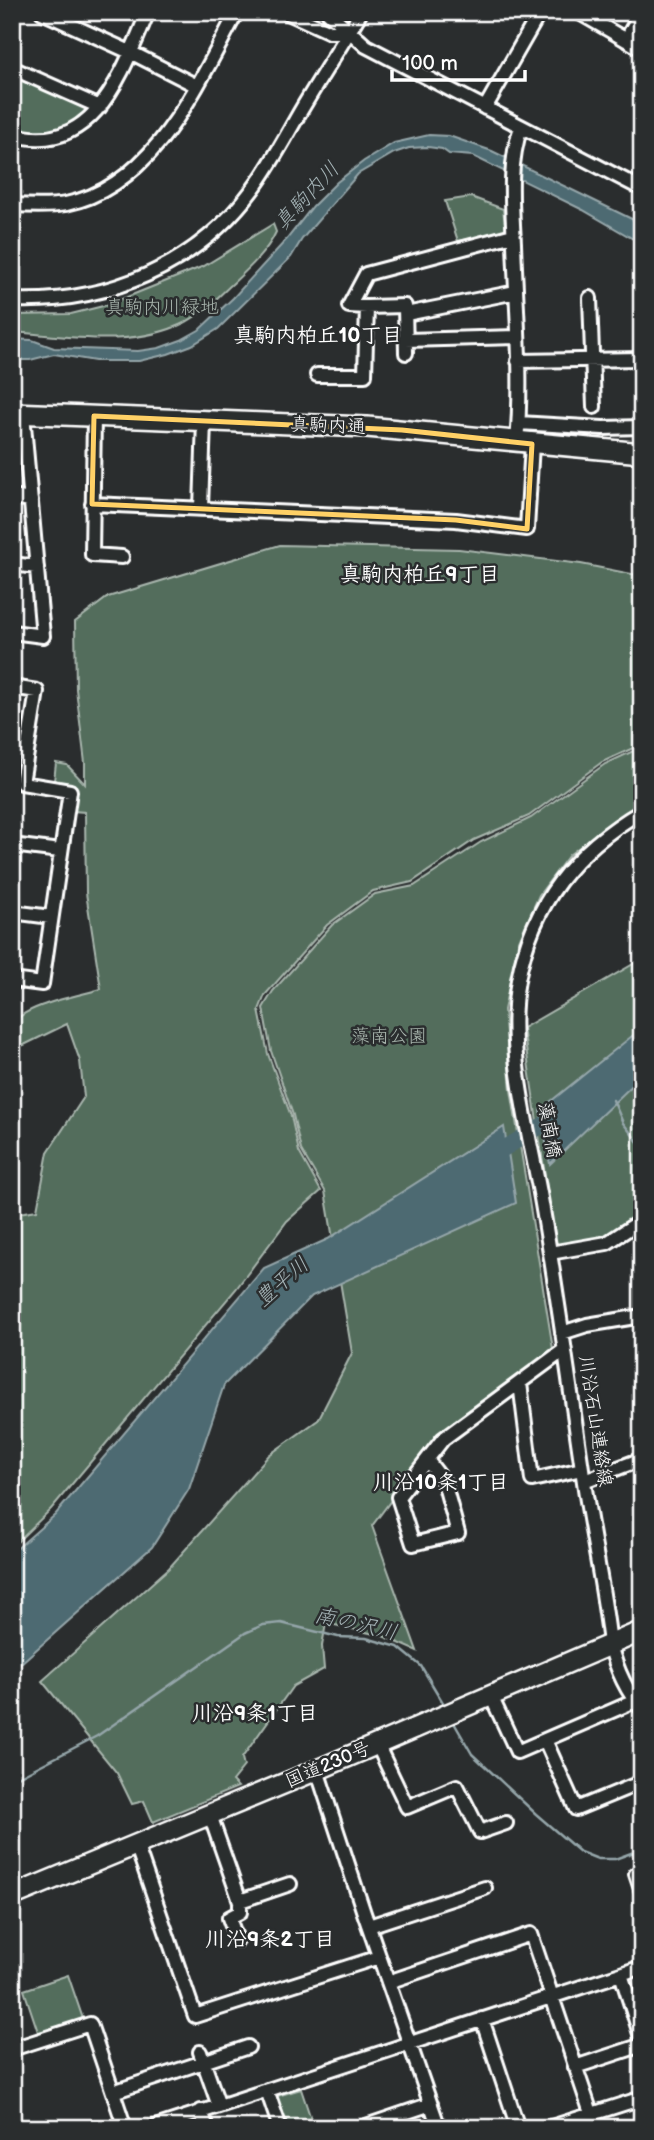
<svg xmlns="http://www.w3.org/2000/svg" width="654" height="2140" font-family="'Balsamiq Sans','Klee One',sans-serif">
<rect width="100%" height="100%" fill="#2a2d2e"/>
<filter id="ink" filterUnits="userSpaceOnUse"><feTurbulence type="fractalNoise" baseFrequency=".0143" numOctaves="2"/><feDisplacementMap in="SourceGraphic" scale="14" xChannelSelector="R" yChannelSelector="G"/><feConvolveMatrix kernelMatrix="1 2 1 2 8 2 1 2 1" color-interpolation-filters="sRGB"/></filter>
<g filter="url(#ink)">
<path fill="#536d5c" stroke="#a9b6ae" stroke-width="2" d="M12,76L91,109C62,134 50,134 12,130Z
M471,197L503,209L506,233L475,241L473,238L458,241L445,201Z
M273,224L276,232C267,252 247,270 231,285C217,298 203,313 186,322C133,349 69,336 12,332V315L71,314L107,305L204,266Z
M280,545L459,549L581,564L642,576V744L602,762L529,816L474,840L412,882L373,891L327,925L265,995L259,1010L268,1054L291,1116L299,1152L321,1191L287,1221L236,1289L51,1509L12,1547V1214L37,1210L48,1152L84,1097L80,1061L67,1024L24,1045L12,1048C12,1041 11,1032 13,1025C21,1005 82,995 101,989L86,893L85,812L73,811L76,786L54,781L56,763L67,765L85,784V763L76,689L75,622L108,597Z
M642,747V806L614,821L569,855L539,895L518,943L504,1010L511,1090L554,1355L473,1414L404,1483L372,1526L417,1651L383,1636L326,1623L322,1646L324,1669L293,1686L242,1758L244,1766L232,1781L238,1787L153,1822L144,1801L132,1804L117,1773L42,1681L169,1568L269,1455L318,1420L352,1353L325,1191L301,1150L293,1115L271,1051L263,1008L273,991L332,925L375,894L414,886L481,842L531,818L605,764Z
M642,959V1216L608,1239L556,1249L523,1028Z
M68,1975L83,2019L39,2035L24,1990Z
M301,2089L314,2128H284L274,2097Z"/>
<path fill="#4e6b72" stroke="#95a6aa" stroke-width="2" d="M429,135L449,136L492,151L642,224V244L583,210L473,156L449,154L442,149L428,147L409,148L394,153L358,174L302,239L291,257L218,329L192,345L168,354L139,361H95L54,354L30,360H12V339L32,340L54,348L138,351L159,348L181,340L199,330L233,298L287,239L313,206L337,182L364,161L394,143Z
M642,1028V1076L550,1164L540,1110Z
M504,1127L516,1203L312,1296L224,1385L189,1489L152,1547L12,1671V1553L55,1515L264,1268L328,1239Z"/>
<g fill="none" stroke-linecap="round" stroke-linejoin="round">
<path stroke="#95a6aa" stroke-width="2.5" d="M613,1100L623,1123L642,1147
M453,1721L472,1754L536,1814L580,1852L598,1859H615L642,1849
M12,1780L97,1736L245,1633L263,1625L281,1623L338,1637L366,1638L398,1647L421,1666L445,1706"/>
<path stroke="#4e6b72" stroke-width="16" d="M490,1157L561,1114"/>
<g stroke="#fff" stroke-width="18">
<path id="minor" d="M42,12L130,52L197,86
M286,12L330,32H349
M328,12L366,46L642,189
M578,12L642,49
M626,40L641,12
M12,68L100,107
M485,108L540,12
M12,134C94,159 123,70 148,12
M12,205C30,206 49,207 66,204C155,186 198,83 237,12
M590,298L594,407
M12,300C107,304 196,266 253,189C271,165 285,138 300,112C320,78 341,46 361,12
M367,307L405,306L406,353
M406,314L516,292
M406,340L517,337
M518,361L642,359
M317,375H365L367,307L349,306L366,274L513,235
M94,416L92,555L122,557
M519,423L603,428L642,427
M517,441C523,378 516,307 514,243C512,203 508,165 521,127
M12,497L31,500
M92,504L456,520L527,529L532,444
M201,508L204,421
M12,564L37,567
M12,632L43,636L23,414
M12,687L37,691L22,783L70,791L42,984L12,980
M642,811C575,850 532,903 518,980C505,1050 530,1134 542,1204C558,1297 570,1389 584,1482C592,1536 604,1589 610,1644C616,1668 625,1690 642,1709
M12,845L60,851
M12,912L51,917
M550,1253L607,1243L642,1220
M562,1333L587,1325L642,1316
M520,1383L532,1480L582,1469
M427,1460L444,1482L458,1533L413,1544L398,1497L443,1439L564,1350
M584,1481L642,1459
M491,1696L517,1752L635,1701
M545,1740L576,1809L642,1782
M377,1744L407,1807L457,1786L480,1832L506,1823
M317,1770L364,1913L439,2128
M210,1815L240,1901V1912L229,1918L237,1940
M136,1844L195,2016L379,1957
M636,1874L642,1892
M240,1901L290,1884
M369,1926L485,1888
M621,1974L642,2040
M388,1982L531,1934L596,2128
M482,2019L518,2128
M12,2049L90,2024L125,2128
M200,2052L219,2106
M575,2067L642,2045
M267,2090L280,2128
M113,2092L248,2047
M201,2111L207,2128
M152,2128L642,1967
M360,2128L431,2104
M548,2128L642,2098"/>
</g>
<g stroke="#fff" stroke-width="24">
<path id="highway" d="M12,413L367,427L642,453
M12,1896L317,1770L642,1631"/>
</g>
<use href="#minor" stroke="#2a2d2e" stroke-width="12"/>
<use href="#highway" stroke="#2a2d2e" stroke-width="19"/>
</g>
</g>
<path fill="none" stroke="#ffd166" stroke-width="5" stroke-linejoin="round" d="M94,416L402,430L532,444L527,529L456,520L92,504Z"/>
<g text-anchor="middle" dominant-baseline="central" stroke-width="5" stroke-linejoin="round" paint-order="stroke">
<g font-size="19" fill="#a9b6ae" stroke="#2a2d2e">
<text x="162" y="307">真駒内川緑地</text>
<text x="389" y="1036">藻南公園</text>
</g>
<g font-size="19" fill="#fff" stroke="#2a2d2e">
<text transform="translate(328 426) rotate(2)">真駒内通</text>
<text transform="translate(549 1130) rotate(80)">藻南橋</text>
<text transform="translate(595 1421) rotate(81)">川沿石山連絡線</text>
<text transform="translate(328 1765) rotate(-23)">国道230号</text>
</g>
<g font-size="21" font-style="italic" fill="#a6b5b8" stroke="#2a2d2e">
<text transform="translate(307 196) rotate(-47)">真駒内川</text>
<text transform="translate(282 1282) rotate(-41)">豊平川</text>
<text transform="translate(356 1624) rotate(13)">南の沢川</text>
</g>
<g font-size="21" font-weight="bold" fill="#fff" stroke="#2a2d2e">
<text x="318" y="335">真駒内柏丘10丁目</text>
<text x="420" y="574">真駒内柏丘9丁目</text>
<text x="441" y="1482">川沿10条1丁目</text>
<text x="255" y="1713">川沿9条1丁目</text>
<text x="270" y="1939">川沿9条2丁目</text>
</g>
</g>
<rect width="654" height="2140" fill="none" stroke="#2a2d2e" stroke-width="42"/>
<rect x="21" y="21" width="612" height="2098" fill="none" stroke="#fff" stroke-width="2.5" filter="url(#ink)"/>
<path d="M392 70v10h133v-10" fill="none" stroke="#ffffff" stroke-width="3.5"/>
<text x="402" y="70" font-size="21" fill="#ffffff" stroke="#2a2d2e" stroke-width="5" paint-order="stroke">100 m</text>
</svg>
